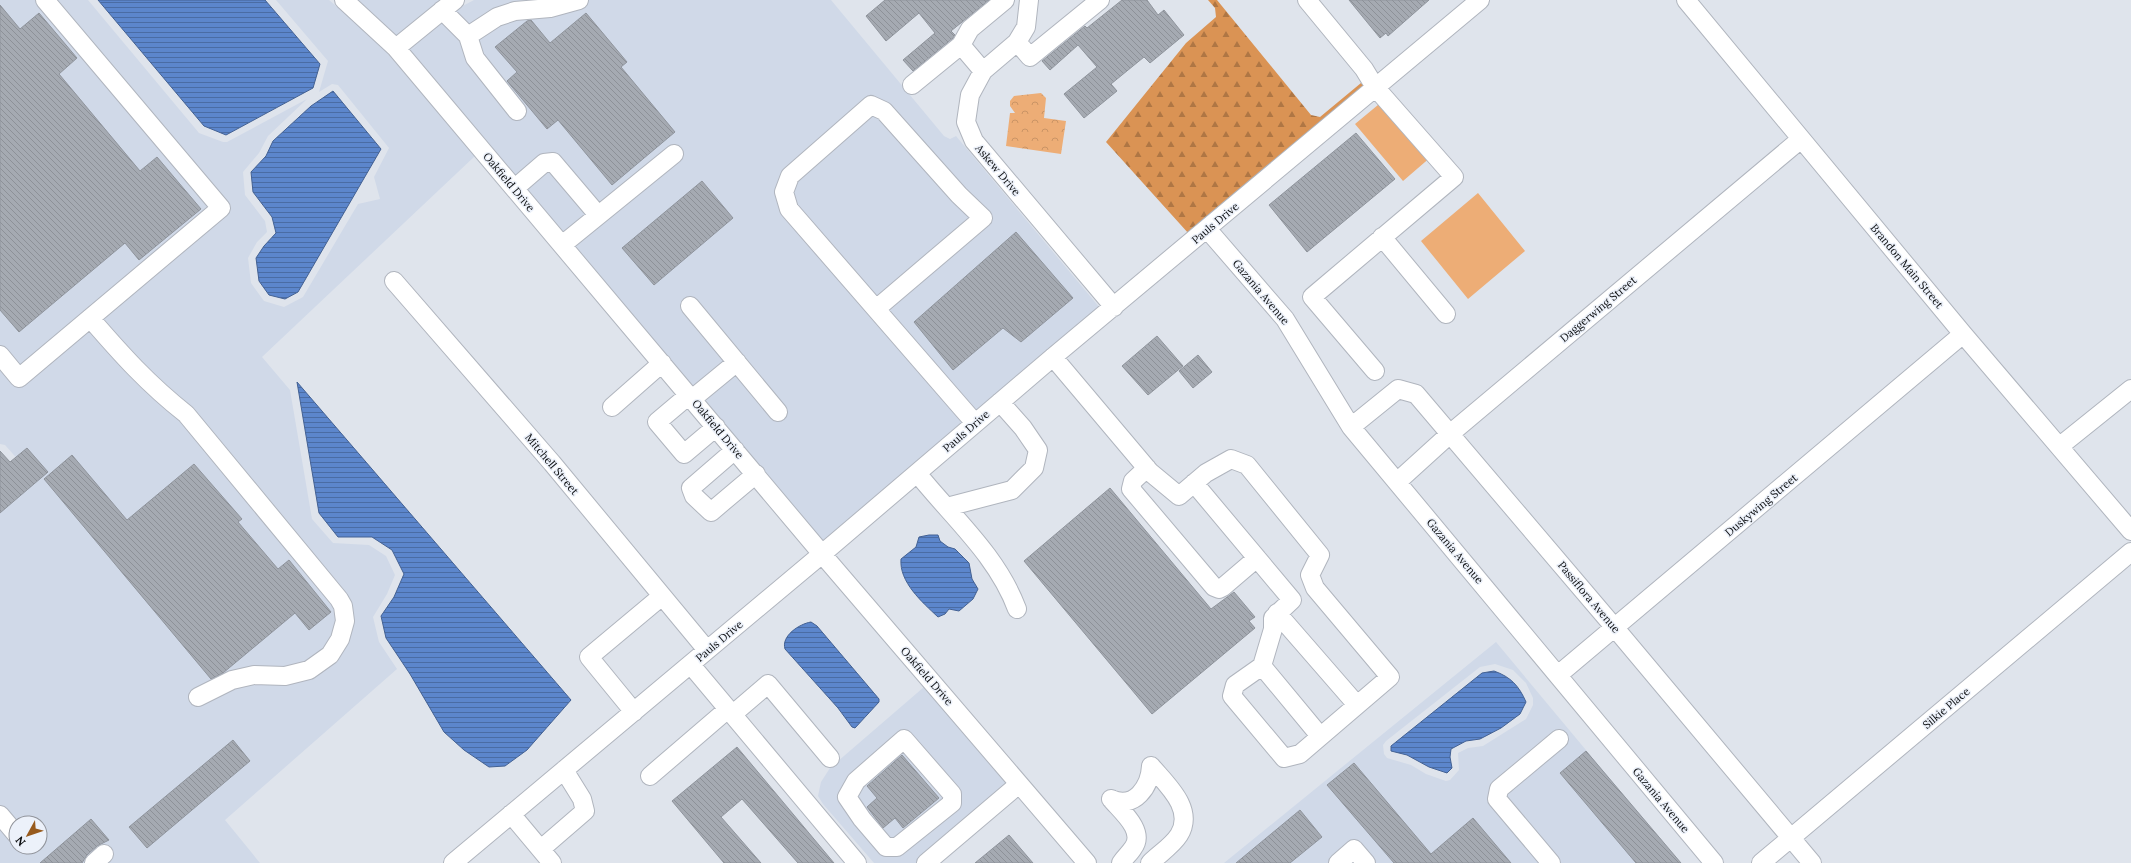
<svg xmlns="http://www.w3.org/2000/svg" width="2131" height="863" font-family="Lora,serif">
<defs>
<pattern id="forest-firs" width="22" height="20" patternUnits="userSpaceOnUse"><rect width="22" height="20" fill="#da9354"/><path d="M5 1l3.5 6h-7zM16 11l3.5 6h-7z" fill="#af7644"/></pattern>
<pattern id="park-crowns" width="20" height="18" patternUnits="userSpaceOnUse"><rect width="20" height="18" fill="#edad76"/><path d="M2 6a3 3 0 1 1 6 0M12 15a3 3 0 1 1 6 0" fill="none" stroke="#ca9465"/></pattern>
<pattern id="water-rules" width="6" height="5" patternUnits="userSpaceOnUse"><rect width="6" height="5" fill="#5c86cc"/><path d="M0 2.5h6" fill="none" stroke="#4a6ca4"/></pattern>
<pattern id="building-back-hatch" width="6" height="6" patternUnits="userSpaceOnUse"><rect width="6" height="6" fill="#a5aab2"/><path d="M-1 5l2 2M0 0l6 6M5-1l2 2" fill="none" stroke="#8d9198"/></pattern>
</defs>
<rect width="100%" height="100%" fill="#dfe4ec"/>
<path fill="#d0d9e8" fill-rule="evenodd" d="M0,0H88L199,133L223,142H227L307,99L268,136L259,153L243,172L245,195L265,221L267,232L257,242L248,258L251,283L264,301L284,307L303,297L358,204L380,199L374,177L389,148L338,85L332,84L319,92L328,61L276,0H329L366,31L389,55L475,156L262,357L290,390L312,519L333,543L369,545L386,556L395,575L387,594L373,617L379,642L397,669L225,820L260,863H0V505L29,472L5,445L0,444ZM16,823H40V847H16Z
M358,0H441L397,36Z
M474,0H831L944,136L950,139L956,136L1100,308L824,542L409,49L455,10Z
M1496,642L1680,863H1224ZM1495,664L1513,670L1526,683L1533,698V705L1526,719L1483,746L1468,748L1458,753L1459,770L1450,780L1446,781L1426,774L1411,765L1387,758L1384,754L1383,745L1386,741L1480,667Z
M924,687L1009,787L921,863H874L823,804L818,796L821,782L830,768Z"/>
<path fill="#edad76" d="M1384,100L1432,156L1403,181L1355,124Z
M1478,193L1525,251L1468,299L1421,241Z"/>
<path fill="url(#forest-firs)" d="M1208,0H1217L1311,115L1320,117L1361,83L1364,86L1189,234L1106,142L1186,43L1216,17L1215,8Z"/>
<path fill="url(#park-crowns)" d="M1041,93L1046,98L1044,118L1066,121L1061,154L1006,146L1010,113H1015L1010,106V101L1014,96Z"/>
<path fill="url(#water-rules)" stroke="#436193" d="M98,0H265L320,64L313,88L226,135L204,126Z
M333,91L381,149L298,292L285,299L269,295L259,281L256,258L264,246L276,233L272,217L253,192L251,172L266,156L273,141L311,106Z
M297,382L571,700L527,750L505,766L489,767L464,750L444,732L410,674L386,638L381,616L394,597L404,574L392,550L372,537H338L319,513Z
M929,535H938L940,541L948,547L955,549L969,563L972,579L978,589L973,599L959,611L949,609L945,614L938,617C922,602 899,582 901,559L916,547L919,537Z
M811,622L817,626L879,699V702L855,728L852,727L838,708L785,649C781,636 799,624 811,622Z
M1494,671C1511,677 1519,686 1526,702L1520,714L1501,728L1480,739L1466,741L1451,749L1450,757L1452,768L1447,773L1429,767L1407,755L1391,751V746L1482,673Z"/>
<path fill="url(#building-back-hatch)" stroke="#8f949c" d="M885,0H989L951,31L955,35L953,38L913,71L903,60L935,33L919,13L886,41L866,16Z
M1122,0H1147L1158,15L1164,10L1184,35L1150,63L1144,57L1111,84L1117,91L1084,118L1064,94L1097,67L1078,45L1050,70L1042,61L1085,26L1087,28Z
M1349,0H1429L1388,36L1386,33L1380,38Z
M0,5L20,29L39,13L77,58L59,74L140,171L157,157L201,209L139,260L125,243L19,332L0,310Z
M586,13L627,62L621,67L675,132L612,185L558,120L547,129L507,81L517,72L495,47L527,21L531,20L550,43Z
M1356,133L1395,179L1307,252L1269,205Z
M702,181L733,218L654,285L622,248Z
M1016,232L1073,298L1021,342L1003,328L953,370L914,322Z
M1157,336L1183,366L1148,395L1122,366Z
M1198,355L1212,372L1193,388L1179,371Z
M27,448L48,472L0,513V451L10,462Z
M72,455L127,520L194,464L242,519L238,522L278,569L289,560L331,612L309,630L295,613L223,673L211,679L44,479Z
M1110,488L1211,609L1234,592L1255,617L1249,621L1255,628L1152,714L1024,561Z
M233,740L250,761L147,848L129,827Z
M737,747L834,863H798L742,799L721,817L761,863H724L672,801Z
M1586,751L1681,863H1636L1560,773Z
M902,755L939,798L903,828L895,818L883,828L867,807L877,798L867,786Z
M1354,763L1431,854L1473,818L1511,863H1394L1327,785Z
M1300,810L1322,837L1290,863H1236Z
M91,819L109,840L97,846L87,855L82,863H40Z
M1009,835L1033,863H975Z"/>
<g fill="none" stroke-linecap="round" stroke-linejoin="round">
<g stroke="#b0b5be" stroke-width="20">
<path id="minor" d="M344,0L396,48L822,554L1087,863
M1029,0L1026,27L1017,42L983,71L970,95L966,122L974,141L1114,307
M1307,0L1364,69L1375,87L1454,177L1312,297L1375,371
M1686,0L1963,334L2131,531
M442,10L468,36L497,17L515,11L550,8L579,0
M468,36L475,58L517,111
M1017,42L1030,57L1100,0
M961,45L983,71
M396,48L455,0
M912,85L961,45L970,29L1005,0
M515,188L544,163L553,162L598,215
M1208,230L1285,319L1351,427L1714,863
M1382,237L1446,314
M562,245L674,154
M394,281L552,463L707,650
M690,306L778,412
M876,309L983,218L959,195L884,111L871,105L790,176L784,192L789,209L961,407L975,423
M90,318C122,355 148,384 186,414L339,599L343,606L345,621L340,639L330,655L309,670L285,676L254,675L232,680L198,697
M0,355L19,378L221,208L45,0
M1053,357L1150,472L1179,496L1206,473L1231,459L1247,465L1320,555L1310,575L1315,588L1390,677L1300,754L1284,758L1232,696L1235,685L1262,666L1273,629V618L1292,600L1194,483
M689,395L657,422L684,454L716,427
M692,399L737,362
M612,407L662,363
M1351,427L1398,389L1416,394L1615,628L1812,863
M2060,446L2131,389
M735,450L691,488L694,496L711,512L756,474
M1147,468L1133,481L1131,489L1214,587L1219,589L1223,587L1257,558
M917,473C952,517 997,555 1017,609
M1397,482L1451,433L1801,139
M947,507L1012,490L1034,468L1038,450L1023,428L1000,402
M1277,613L1357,705
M691,665L857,863
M1262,666L1320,736
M1558,675L1963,334
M634,712L589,657L662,596
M733,714L768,684L830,758
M904,739L952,794V803L897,847H886L862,819L847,797L856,781Z
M650,776L728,709
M1111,799C1121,811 1146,831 1133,848C1130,853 1125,857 1121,863
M1111,799C1135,810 1150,786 1151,766
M511,814L552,863
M0,815L16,834
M541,849L585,811L582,799L564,770
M94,863L104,854
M453,863L822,554L1053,357L1480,0
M926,863L1019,784
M1150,863C1159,854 1172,846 1179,835C1195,809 1167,785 1151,766
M1338,863L1354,849L1366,863
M1551,863L1497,799L1499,789L1559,739
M1761,863L2131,552"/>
</g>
<use href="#minor" stroke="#fff" stroke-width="18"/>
</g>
<g text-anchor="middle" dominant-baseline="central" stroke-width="3" stroke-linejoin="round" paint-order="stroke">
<g font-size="11" fill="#0a0c0e" stroke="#ecf1fa">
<text transform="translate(998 170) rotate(50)">Askew Drive</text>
<text transform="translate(509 182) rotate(50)">Oakfield Drive</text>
<text transform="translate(1215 223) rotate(-40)">Pauls Drive</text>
<text transform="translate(1907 266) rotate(50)">Brandon Main Street</text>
<text transform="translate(1261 292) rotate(50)">Gazania Avenue</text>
<text transform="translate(1598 309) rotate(-40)">Daggerwing Street</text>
<text transform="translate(718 429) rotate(50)">Oakfield Drive</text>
<text transform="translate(966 431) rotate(-41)">Pauls Drive</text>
<text transform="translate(552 464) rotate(50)">Mitchell Street</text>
<text transform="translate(1761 505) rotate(-40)">Duskywing Street</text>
<text transform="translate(1455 551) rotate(50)">Gazania Avenue</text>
<text transform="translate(1589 597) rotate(50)">Passiflora Avenue</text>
<text transform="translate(719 641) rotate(-40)">Pauls Drive</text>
<text transform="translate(927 676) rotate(49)">Oakfield Drive</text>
<text transform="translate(1946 708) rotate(-40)">Silkie Place</text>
<text transform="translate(1661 800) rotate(50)">Gazania Avenue</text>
</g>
</g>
<g transform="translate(28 835) rotate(230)"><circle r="19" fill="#ecf1fa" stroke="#92959c"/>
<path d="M0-3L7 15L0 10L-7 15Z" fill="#975a1d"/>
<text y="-6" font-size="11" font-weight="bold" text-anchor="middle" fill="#0a0c0e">N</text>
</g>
</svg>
